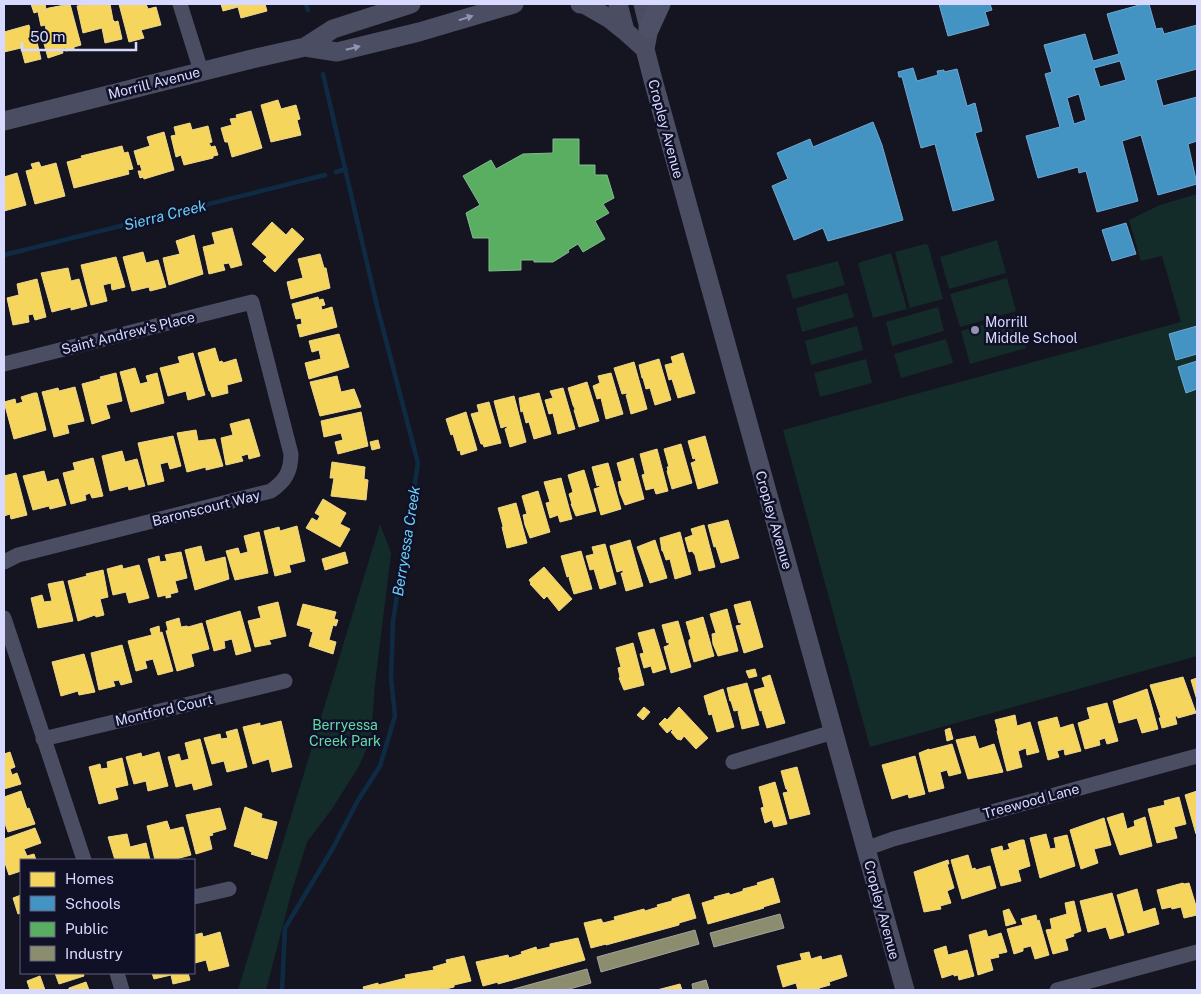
<svg xmlns="http://www.w3.org/2000/svg" width="1201" height="994" font-family="'Public Sans',sans-serif">
<rect width="100%" height="100%" fill="#151521"/>
<path fill="#132c29" d="M1197,194V656L870,747L783,430L1181,322L1162,256L1141,261L1129,220L1160,205Z
M997,240L1006,273L949,289L940,257Z
M925,244L928,245L943,299L910,308L895,252Z
M891,253L907,309L873,318L858,263Z
M838,261L845,285L793,299L786,275Z
M1007,278L1016,311L960,327L950,294Z
M847,293L854,317L802,332L796,308Z
M938,307L944,331L892,346L886,322Z
M1017,315L1026,348L970,364L961,331Z
M857,326L863,350L811,365L805,341Z
M946,339L953,363L901,378L894,354Z
M866,359L872,383L820,397L814,373Z
M380,524L391,553L375,684L371,739L359,766L332,809L307,842L292,890L266,990H238Z"/>
<path fill="#f6d55c" stroke="#edd68d" d="M31,4H45L46,9L34,13Z
M70,4L81,45L74,47V49L66,51L65,48L62,49L63,53L48,58L43,40L48,38L45,25L41,26L38,12L49,8Z
M88,4H110L113,20L115,22L118,21L122,39L105,43L102,28L83,33L77,6Z
M119,4H146L148,9L156,7L161,25L141,30L144,38L129,42Z
M221,4H265L267,11L241,18L238,7L223,11Z
M29,25L33,42H37L41,59L25,63L21,48L4,52V32Z
M278,100L281,109L296,105L300,119L297,120L301,135L271,142L261,105Z
M251,111L262,148L232,157L228,142H225L221,128L232,125L230,119L237,118L236,115Z
M190,123L192,130L208,126L212,142L209,143L211,147L215,146L218,155L213,156V158L184,165L181,155L176,157L171,136L176,135L174,127Z
M164,132L174,170L144,179L143,177L140,178L138,171H142L140,164L138,165L134,151L150,146L147,137Z
M122,146L124,153L128,152L133,169L128,170L129,174L74,188L67,162L82,158L81,156Z
M39,162L41,167L56,163L65,196L35,204L26,171L33,169L31,164Z
M17,173L26,205L4,211V177Z
M272,222L286,235L292,228L304,239L275,272L263,261L267,257L252,244Z
M232,228L242,265L231,268L229,263L223,264L225,270L209,274L203,247L215,244L212,233Z
M194,235L203,274L169,285L163,258L180,254L176,241Z
M143,252L146,263L158,260L166,287L150,291L149,287L132,291L123,257Z
M320,254L324,268H326L330,288L291,299L287,282L303,278L298,259Z
M116,257L125,287L112,290L111,283L103,285L107,301L91,305L81,265Z
M68,268L71,281L79,279L87,306L71,310V307L52,312L41,273Z
M37,279L46,317L35,320L33,314L28,315L29,322L13,325L7,298L19,295L17,284Z
M318,297L319,300L323,299L325,305L321,306L322,310L332,307L337,327L300,337L297,325L302,324L301,318L296,319L292,304Z
M339,334L349,367L309,379L305,363L321,359L319,350L312,352L309,341Z
M215,348L219,362L222,361L223,363L236,359L242,381L227,385L228,393L212,397L210,391H209L198,353Z
M193,353L205,395L188,400L186,391L168,396L160,368L180,363L178,357Z
M683,353L695,393L678,398L672,379L669,380L665,365L673,363L671,357Z
M659,359L671,400L655,405L650,388L646,389L643,378H642L639,365Z
M634,362L647,409L631,414L626,395H627V393L622,394L614,368Z
M135,368L140,384L148,382L146,376L157,373L164,403L131,412L120,372Z
M116,373L122,401L106,405L110,418L92,424L82,384L101,379L100,377Z
M611,373L623,414L606,419L601,398L597,399L593,386L600,383L598,376Z
M337,376L341,392L354,389L361,407L320,416L310,382Z
M587,382L599,421L579,427L574,410L578,408L575,409L573,405L568,388Z
M75,387L84,421L67,425L69,433L54,437L42,392L58,388L59,391Z
M563,388L575,429L558,434L553,413L549,414L545,400L553,398L550,391Z
M34,393H37L46,430L14,439L4,402L15,399L16,404L23,402L21,397Z
M539,393L551,434L534,439L529,422L526,423L523,411L521,412L519,398Z
M514,396L526,442L510,447L505,429L507,428V426L501,428L494,401Z
M489,402L501,443L484,447L483,444H481L471,414L479,412L477,405Z
M361,412L368,446L338,454L335,442L343,440L341,433L324,437L321,421Z
M466,412L477,450L461,455L460,450L458,451L453,434L451,435L446,419Z
M249,419L260,456L249,459L248,454L241,456L243,461L226,465L221,438L233,435L230,424Z
M196,430L198,441L215,439L223,466L206,470V467L187,472L177,433Z
M173,436L181,466L170,469L168,462L160,464L164,481L148,485L138,443Z
M705,436L718,483L698,489L691,463L696,461L695,458L693,459L688,441Z
M378,440L380,448L372,450L370,442Z
M681,444L692,483L672,489L667,471L668,470L667,467H669L664,449Z
M657,449L668,491L656,494L654,488L646,490L642,475L645,474L640,454Z
M122,451L125,462L137,459L145,486L129,490L128,486L110,491L102,456Z
M93,458L103,496L92,498L90,493L85,495L86,500L71,504L63,473L75,470L73,463Z
M633,458L644,499L625,505L620,493L618,482L622,481L617,463Z
M332,462L365,467L364,479L368,480L366,500L331,496L334,478H330Z
M608,463L621,509L601,515L594,489L600,487L599,485L597,486L592,467Z
M584,470L596,511L576,516L571,504H572L569,494L573,492L568,475Z
M44,471L47,482L58,479L66,505L50,509L49,506L33,510L23,476Z
M16,473L27,515L11,519L10,514L4,516V476Z
M561,478L572,519L560,522L558,515L550,518L546,503L550,502L544,482Z
M538,491L550,532L530,538L525,525L523,515L527,514L522,496Z
M323,499L346,513L340,524L350,529L340,547L306,528L312,518L317,521L320,516L315,513Z
M516,503L527,543L507,548L502,527L505,526H503L498,508Z
M728,520L739,558L721,563L716,547L718,546L714,547L708,525Z
M704,525L715,567L699,571L695,555L692,551L689,552L685,538L693,535L691,529Z
M297,526L305,561L289,565L291,572L275,576L264,531L279,527L280,531Z
M259,532L268,573L235,580L226,551L238,548L240,554L248,552L244,536Z
M680,532L691,574L675,579L670,559L666,560L663,551H662L660,538Z
M630,540L643,586L626,591L621,573H623V570L617,572L610,546Z
M655,540L667,578L650,583L637,547Z
M605,544L616,584L600,589L594,569L590,570L586,556L594,554L592,547Z
M201,546L205,562L225,557L229,579L195,590L185,550Z
M581,551L592,589L574,594L569,578L571,576L567,577L561,556Z
M181,552L187,578L175,581L178,592L170,594L171,597L166,598V595L158,597L148,559L159,556L160,562L167,561L165,555Z
M345,552L348,563L325,570L322,559Z
M122,565L123,569L139,565L149,598L129,603L126,592L113,595L107,569Z
M544,567L572,599L559,611L547,596L544,599L530,584L531,583L529,580Z
M103,570L108,597L100,599L104,615L96,617L95,615L78,621L68,581L87,576L86,574Z
M63,581L73,621L38,628L31,598L42,595L44,602L52,601L48,584Z
M750,601L763,647L744,653L736,626L741,625V622L739,623L734,605Z
M278,602L286,636L269,640L271,644L255,647L248,621L261,618L258,607Z
M303,604L336,612L334,619L338,620L336,626L333,625L329,640L336,642L333,654L309,646L313,632L310,631L311,629L297,625Z
M727,609L738,651L718,656L713,644L712,634L716,633L710,614Z
M240,611L251,651L236,655L232,639L224,641L225,648L214,651L206,621Z
M703,617L714,656L694,662L689,644V640L691,639L686,622Z
M179,618L181,627L187,626L188,627L202,623L209,649L191,654L194,666L177,671L166,631L168,630L166,622Z
M678,621L691,667L671,673L664,647L669,645V642L667,643L662,625Z
M159,626L160,633L162,632L173,671L158,675L153,659L145,661L147,668L136,671L128,641L152,635L150,629Z
M654,629L666,669L653,673L651,666L644,668L640,654L644,653L638,633Z
M633,643L644,685L624,690L619,678L620,677L618,668L621,667L616,648Z
M122,645L132,682L121,685L119,680L113,681L115,686L99,690L91,653Z
M84,654L95,692L79,695L78,691L61,696L52,662Z
M755,669L757,676L749,678L746,671Z
M770,675L785,723L767,728L762,712L763,710L760,711L754,690L765,687L762,678Z
M1183,677L1196,713L1178,718L1177,716H1175L1177,724L1162,728L1159,718H1161L1150,685Z
M1197,678V700L1191,680Z
M747,683L759,725L742,729L738,712L739,710L734,711L731,701H730L727,688Z
M723,689L734,727L717,732L712,714L709,715L704,696Z
M1147,689L1158,729L1142,733L1137,718L1119,723L1113,701Z
M1107,703L1118,741L1107,744L1105,738L1099,740L1100,745L1085,749L1078,723L1090,719L1087,708Z
M644,707L650,712L643,720L637,715Z
M679,707L708,738L696,749L684,736L681,740L677,739L671,732L673,730L672,729L667,733L659,724L665,718L667,720Z
M1015,715L1017,726L1030,722L1039,752L1027,755L1026,748L1018,751L1022,767L1007,771L997,731H998L995,720Z
M1057,717L1060,728L1073,724L1081,751L1065,755L1064,749L1057,751L1059,757L1048,760L1038,722Z
M281,721L292,767L272,772L269,759L253,764L243,727L260,723V726Z
M950,728L953,739L947,741L945,730Z
M237,729L247,767L227,772L224,761L212,764L204,738L220,734L221,739L228,738L226,732Z
M975,736L979,749L994,744L1003,772L968,779L956,740Z
M200,739L212,785L194,790L192,783L176,787L168,757L179,754L181,761L189,759L185,743Z
M952,744L961,773L949,776L947,770L940,772L944,788L929,792L919,753L929,749V750Z
M10,752L15,767L10,769L12,775L17,773L21,784L4,789V754Z
M159,752L168,786L148,791L146,781L134,784L126,757L141,753L142,757Z
M915,756L925,794L909,798L908,794L892,799L882,765Z
M122,758L128,785L115,788L118,799L99,804L89,767L100,764L101,769L108,768L107,762Z
M797,767L810,814L790,819L783,793L788,792L787,789H786L781,771Z
M775,782L787,824L774,827L772,820L765,823L761,808L764,807L759,787Z
M21,791L27,809L29,808L35,824L8,832L4,821V797Z
M1197,791V834H1196L1185,795Z
M1179,797L1186,824L1174,827L1177,838L1157,843L1148,809L1165,805L1164,801Z
M245,807L262,814L261,818L277,822L267,859L251,854L252,852L234,846Z
M220,808L226,829L212,833L213,835L209,836L212,849L196,854L186,815Z
M1123,813L1127,829L1135,826L1134,821L1145,817L1152,846L1120,855L1107,818Z
M1104,818L1111,845L1094,849L1098,863L1081,869L1070,830Z
M167,821L170,830L183,827L191,855L172,860H155L147,826Z
M35,828L41,843L24,849L27,856L34,854L36,860H21V871L9,875L4,860V839Z
M127,834L130,847L146,843L150,860H115L108,837Z
M1046,834L1050,849L1056,848L1054,838L1067,835L1075,866L1040,878L1030,838Z
M1021,840H1024L1030,866L1018,870L1021,881L1001,886L991,849L1002,846L1003,851L1010,849L1008,844Z
M968,855L972,869L975,868L976,870L990,866L996,888L962,899L951,860Z
M948,860L949,864H947L954,888L947,891L951,903L940,906L941,909L924,912L914,872Z
M773,878L780,902L763,907L764,908L708,924L702,903L715,899L714,897L729,893L730,895L743,891V889L758,885L757,883Z
M1183,883L1184,884L1189,883L1197,909V915L1184,918L1181,907L1172,909L1171,907L1162,909L1157,890Z
M1137,889L1143,912L1155,908L1159,924L1128,933L1117,895Z
M1112,893L1124,935L1110,939L1106,927L1088,932L1080,901Z
M689,894L696,918L679,923V925L606,945V944L591,948L584,923L601,919L603,923L615,920L614,917L644,909L645,911L658,907L657,905L672,901V899Z
M21,895V913L18,914L13,898Z
M1074,901L1081,931L1073,934L1074,936L1065,939L1068,950L1053,954L1046,930L1052,929L1050,919L1067,914L1065,903Z
M1009,909L1016,923L1006,926L1003,911Z
M1036,915L1037,921L1039,920L1049,955L1035,959L1031,946L1023,948V951L1014,954L1007,929L1023,925L1021,919Z
M986,930L988,937L1001,933L1007,952L998,954L999,957L990,959L993,970L978,975L969,935Z
M220,932L229,966L209,971L206,960L195,963L194,935L202,933L203,937Z
M578,938L585,960L498,984V982L483,986L476,962L508,955L509,958L522,954L521,952L536,947L537,950L550,947V944Z
M946,946L948,955L967,950L974,976L959,980L958,975L954,976V974L942,978L934,950Z
M809,952L811,959L821,956L822,960L841,955L847,976L829,982L830,985L819,988L820,990H798L796,983L783,987L777,966L802,960L800,954Z
M464,956L471,981L454,985V987L442,990H360L364,989L363,987L378,983V985L406,978L405,975L434,970L433,967L447,963L446,960Z
M55,973H83L84,976L59,984Z
M152,973H188L190,980L173,984L171,975L154,979Z
M40,976L45,990H30L27,981Z
M86,982L89,990H66L69,989V988Z
M680,984L682,990H657Z"/>
<path fill="#4393c3" stroke="#6fa8d5" fill-rule="evenodd" d="M939,4H990L992,10L985,12L989,25L948,36Z
M1143,4H1149L1156,29L1162,28L1164,34L1197,25V69L1156,80L1163,106L1197,97V141L1188,144L1197,184L1158,195L1141,135L1122,141L1138,201L1097,212L1086,171L1079,173L1078,167L1038,178L1026,136L1060,127L1045,74L1052,72L1044,45L1085,34L1093,61L1119,54L1107,14ZM1120,61L1126,80L1100,87L1094,68ZM1079,94L1086,120L1074,124L1067,98Z
M913,68L917,81L938,75L937,71L944,70V72L957,69L967,106L975,103L982,131L975,133L994,200L953,211L935,144L921,148L902,77H899L898,72Z
M873,122L882,145L903,220L828,241L823,228L794,240L772,186L788,179L777,153L810,139L813,147Z
M1126,223L1136,254L1112,261L1102,230Z
M1197,326V354L1176,360L1169,334Z
M1197,361V389L1186,393L1178,367Z"/>
<path fill="#5aae61" stroke="#80bb90" d="M553,139H579V165H595V175H607L614,198L603,204L609,213L595,221L605,239L583,252L578,244L568,250L569,252L553,262H534V260H521V270L489,271V238H473L466,213L480,205L463,176L491,160L496,169L523,154L553,153Z"/>
<path fill="#8c8c6e" stroke="#a2a399" d="M780,914L784,928L714,947L710,933Z
M695,930L699,944L601,972L597,957Z
M587,969L591,983L566,990H510Z
M706,980L709,990H693L692,984Z"/>
<g fill="none" stroke-linecap="round" stroke-linejoin="round">
<path stroke="#0f2b44" stroke-width="4.5" d="M306,4L308,10
M336,172L346,169
M4,255L325,175
M282,990L285,928L333,848L357,802L380,766L395,716L391,677L393,621L418,463L377,306L323,74"/>
<path stroke="#4b4d62" stroke-width="15" d="M180,4L201,71
M4,364L252,302L291,454C291,472 285,481 271,491L18,555L4,562
M4,618L84,860
M43,739L285,681
M733,762L833,732
M865,849L893,839L1197,756
M194,897L229,889
M117,973L122,990
M1057,990L1197,952"/>
<path stroke="#4b4d62" stroke-width="19" d="M580,4H584L610,19L625,31
M618,4L625,31L645,49
M643,4L649,28L645,49L653,80L905,990
M305,47L333,29L411,4
M4,121L252,59L305,47L337,52L419,32L514,4"/>
<path stroke="#4e5067" stroke-width="21" d="M649,28L660,4"/>
</g>
<defs><path id="oneway-solid" d="M-6-.8H1V-3.2L6.5 0L1 3.2V.8H-6Z" transform="scale(1.25)"/></defs>
<g fill="#9193b0">
<use href="#oneway-solid" transform="translate(466 18) rotate(-17)"/>
<use href="#oneway-solid" transform="translate(353 48) rotate(-14)"/>
</g>
<circle fill="#9394b1" stroke="#101026" stroke-width="2" cx="975" cy="330" r="5"/>
<g text-anchor="middle" dominant-baseline="central" stroke-width="5" stroke-linejoin="round" paint-order="stroke">
<g font-size="14" fill="#d7d9fe" stroke="#101026">
<text transform="translate(154 83) rotate(-14)">Morrill Avenue</text>
<text transform="translate(666 129) rotate(75)">Cropley Avenue</text>
<text transform="translate(128 333) rotate(-14)">Saint Andrew's Place</text>
<text transform="translate(206 508) rotate(-14)">Baronscourt Way</text>
<text transform="translate(774 520) rotate(74)">Cropley Avenue</text>
<text transform="translate(164 710) rotate(-13)">Montford Court</text>
<text transform="translate(1031 801) rotate(-15)">Treewood Lane</text>
<text transform="translate(882 910) rotate(75)">Cropley Avenue</text>
</g>
<g font-size="14" fill="#d7d9fe" stroke="#101026" text-anchor="start">
<text x="985" y="322">Morrill<tspan x="985" dy="16">Middle School</tspan></text>
</g>
<g font-size="14" fill="#64dcaa" stroke="#101026">
<text x="345" y="725">Berryessa<tspan x="345" dy="16">Creek Park</tspan></text>
</g>
<g font-size="15" font-style="italic" fill="#68cffa" stroke="#101026">
<text transform="translate(165 215) rotate(-14)">Sierra Creek</text>
<text transform="translate(406 541) rotate(-81)">Berryessa Creek</text>
</g>
</g>
<rect width="1201" height="994" fill="none" stroke="#d7d9fe" stroke-width="10"/>
<rect x="20" y="859" width="175" height="115" fill="#101026" stroke="#60607c"/>
<rect x="30" y="872" width="25" height="15" fill="#f6d55c" stroke="#60607c"/>
<text x="65" y="884" font-size="15" fill="#d7d9fe">Homes</text>
<rect x="30" y="896" width="25" height="15" fill="#4393c3" stroke="#60607c"/>
<text x="65" y="909" font-size="15" fill="#d7d9fe">Schools</text>
<rect x="30" y="922" width="25" height="15" fill="#5aae61" stroke="#60607c"/>
<text x="65" y="934" font-size="15" fill="#d7d9fe">Public</text>
<rect x="30" y="946" width="25" height="15" fill="#8c8c6e" stroke="#60607c"/>
<text x="65" y="959" font-size="15" fill="#d7d9fe">Industry</text>
<path d="M22 42v8h114v-8" fill="none" stroke="#d7d9fe" stroke-width="2.5"/>
<text x="30" y="42" font-size="15" fill="#d7d9fe" stroke="#101026" stroke-width="4" paint-order="stroke">50 m</text>
</svg>
